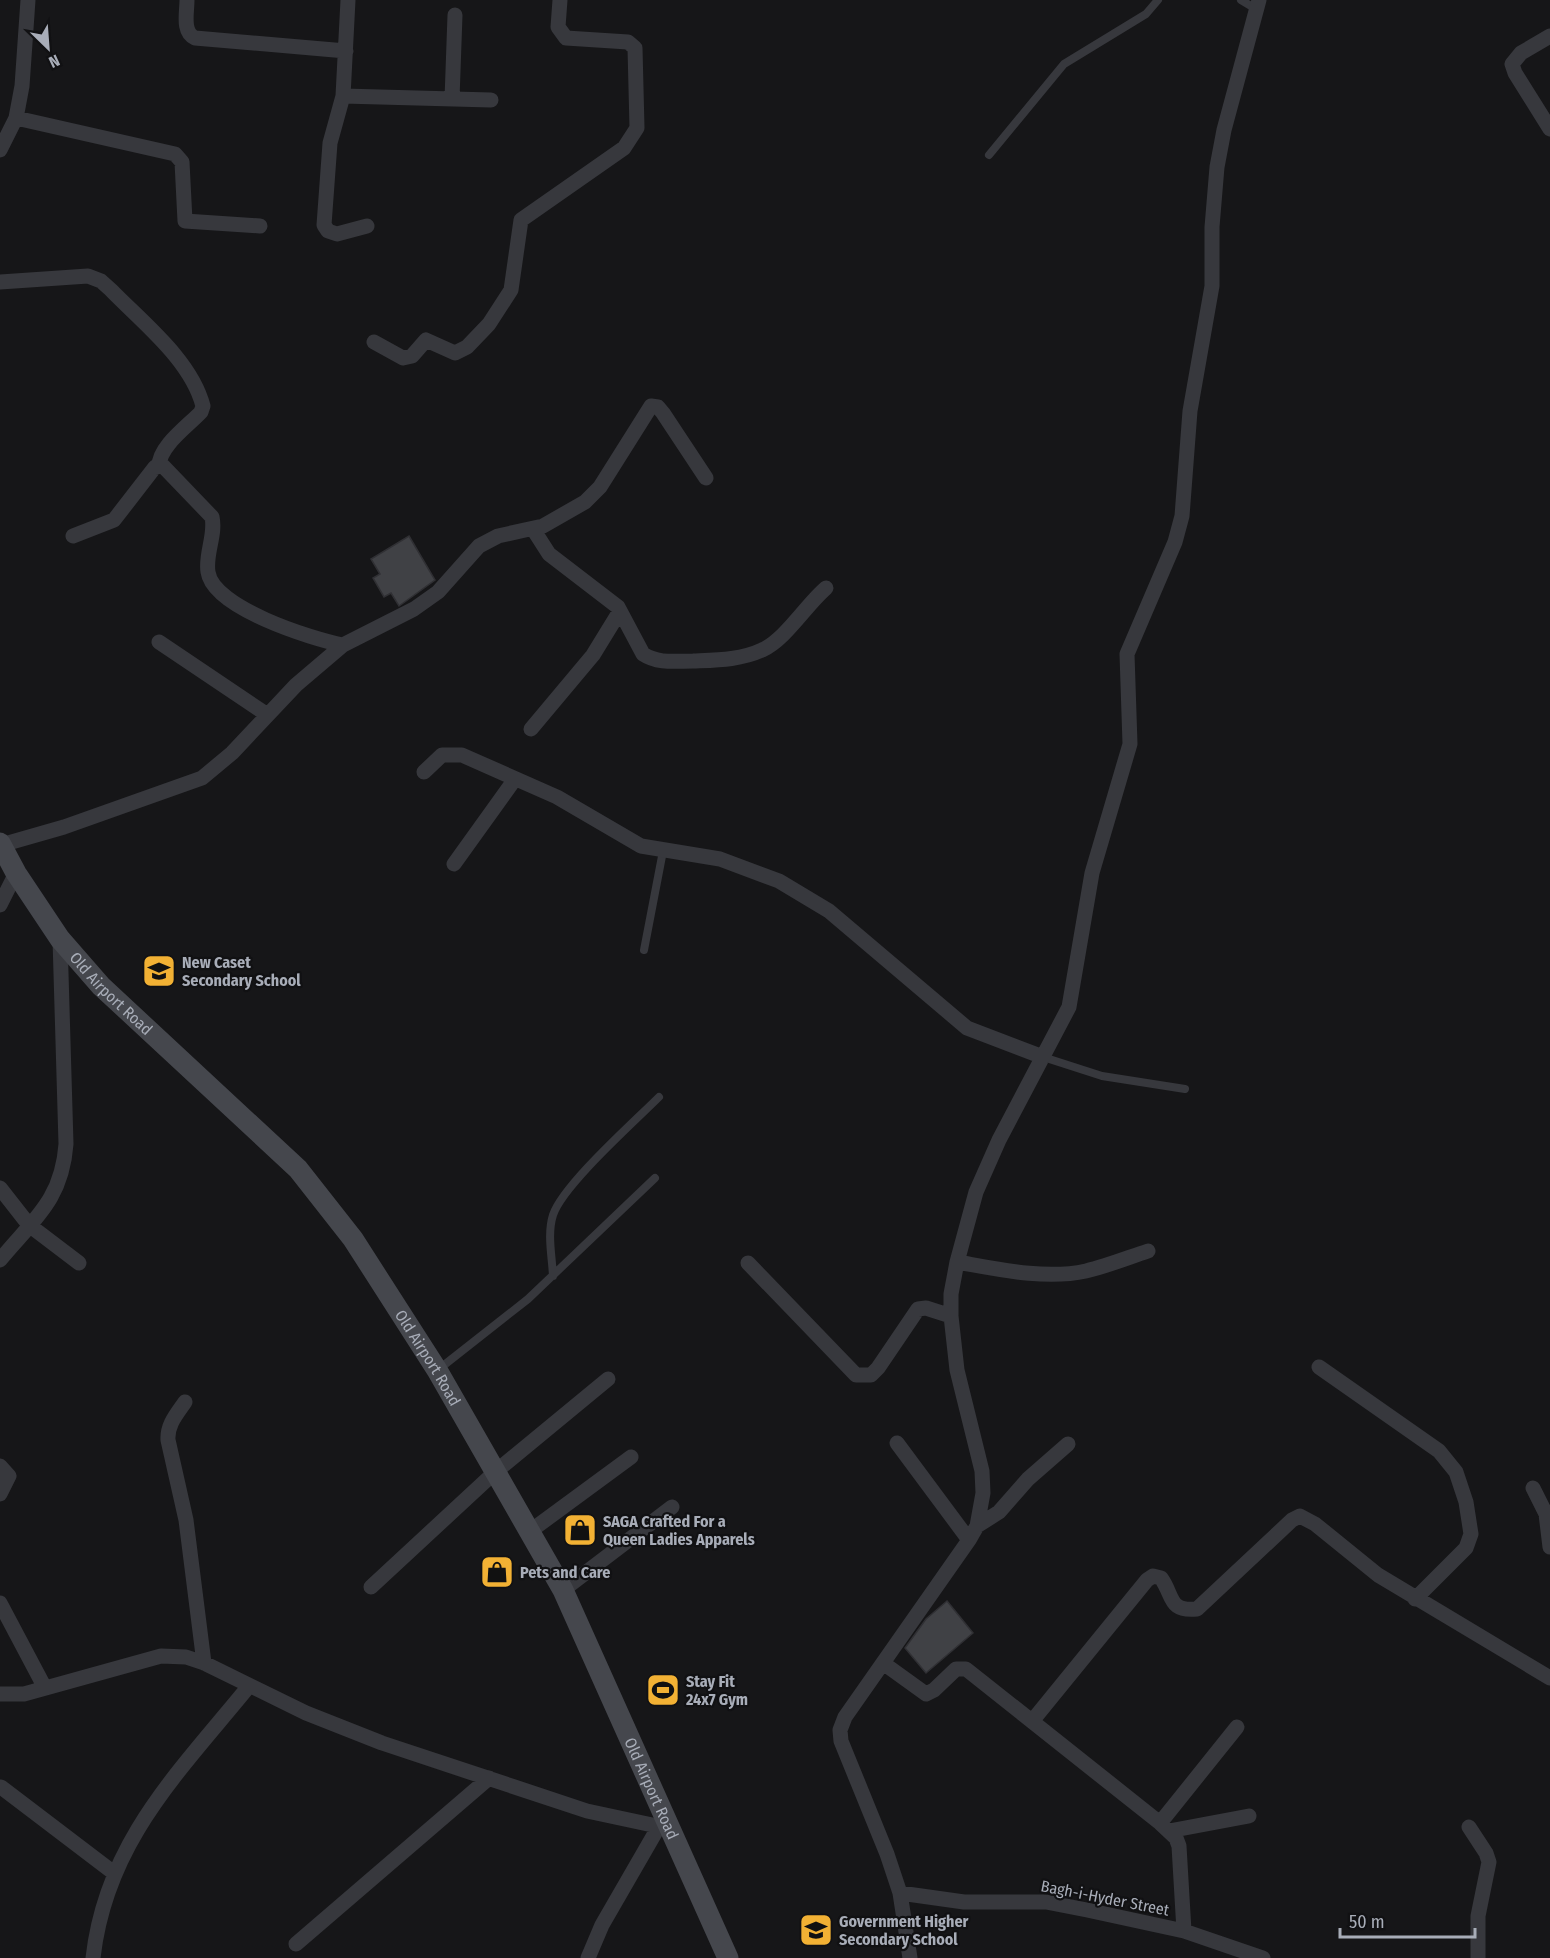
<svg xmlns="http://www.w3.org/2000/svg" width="1550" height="1958" font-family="'Fira Sans Condensed',sans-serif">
<rect width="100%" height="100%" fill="#161618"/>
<path fill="#404145" stroke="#303034" stroke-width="1.5" d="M409,536L435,580L399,606L391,593L384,597L373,578L380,574L371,559Z
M947,1601L973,1633L926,1673L905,1648L926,1619Z"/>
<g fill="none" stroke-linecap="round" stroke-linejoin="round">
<path stroke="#37383d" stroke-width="8" d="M1241,0L1256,9
M989,155L1064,64L1146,14L1158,0
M644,950L663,851
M1043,1057L1102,1076L1185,1089
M553,1276C552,1256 547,1234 553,1215C563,1185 634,1122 659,1097
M439,1369L528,1299L655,1178"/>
<path stroke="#37383d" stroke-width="15" d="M187,0C187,13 182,32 195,38L346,51
M348,0L343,96L330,143L324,225L328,231L337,234L367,226
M1550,36L1521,53L1512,64L1515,73L1550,129
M343,96L491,100
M452,99L455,15
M16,118L175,154L182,162L185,221L260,226
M0,150L16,118L22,86L28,0
M0,282L88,276L101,281L111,290C143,323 191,360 203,406L201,412C188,426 159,446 159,466
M374,342L403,358L412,356L426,340L455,353L467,347L489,324L511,290L521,220L624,148L637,128L635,48L628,42L566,38L558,27L560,0
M533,529L549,554L618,607L643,654C658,664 676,661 693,661C716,660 741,660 762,650C785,640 806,605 826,588
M73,536L114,520L155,467L163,466L212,517C216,535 205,554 208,572C213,608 312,639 343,645
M159,642L266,714
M531,729L593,655L620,611
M424,772L442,755H462L557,797L641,846L720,859L779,881L829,911L967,1028L1043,1057
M1,845L64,827L202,778L232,753L296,685L343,645L414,609L438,592L479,546L498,536L543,526L585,502L600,487L651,406L658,407L663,413L706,478
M454,864L515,779
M0,905L16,873
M0,1188L29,1225L79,1263
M0,1260C34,1219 62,1200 66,1144L60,939
M957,1262C997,1269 1045,1280 1086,1271C1107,1266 1127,1258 1148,1251
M748,1263L856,1375H871L878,1368L918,1309L926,1308L951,1316
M1319,1367L1439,1451L1456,1472L1466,1502L1471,1534L1466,1548L1415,1599
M185,1402C176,1415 167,1425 168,1440L186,1520L204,1663
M897,1443L969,1540
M0,1466L9,1476L0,1494
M1533,1488L1546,1514L1550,1547
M977,1526L999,1512L1028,1479L1068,1444
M529,1532L631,1457
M371,1587L494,1473L608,1379
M563,1590L672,1507
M0,1603L45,1688
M883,1663L926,1694L934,1690L956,1669H966L1160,1823L1176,1838L1179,1846L1184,1931
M0,1694H24L161,1656L186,1657L204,1663L306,1713L382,1743L587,1811L657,1826
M1033,1720L1147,1580L1153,1576L1161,1578C1174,1596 1168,1612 1197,1609L1292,1520L1300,1516L1315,1524L1378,1575L1550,1678
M1,1787L114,1873
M1160,1823L1237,1727
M1469,1827L1486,1853L1489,1862L1478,1916V1958
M1169,1831L1249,1816
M900,1893L964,1902H1046L1087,1910L1184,1931L1263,1958
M296,1944L489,1778
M93,1958C106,1842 179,1772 249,1686
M588,1958L602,1925L662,1821
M910,1958L900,1893L887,1854L841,1741L840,1730L845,1717L969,1540L977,1526L983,1493L982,1471L957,1370L951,1316V1294L957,1262L976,1192L999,1140L1069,1007L1092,873L1130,744L1127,654L1175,542L1182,516L1190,411L1212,286V227L1217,167L1224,130L1259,0"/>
<path stroke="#45474d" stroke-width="21" id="s1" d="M0,843L16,873L60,939L101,986L298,1169L353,1239L437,1370L563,1590L728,1958"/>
</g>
<defs>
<g id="school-square" transform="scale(1.725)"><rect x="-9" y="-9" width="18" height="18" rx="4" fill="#f2b134" stroke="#111113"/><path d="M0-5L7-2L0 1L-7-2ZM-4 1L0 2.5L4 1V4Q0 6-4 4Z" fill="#111"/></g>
<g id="shop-square" transform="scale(1.725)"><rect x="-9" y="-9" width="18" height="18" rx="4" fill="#f2b134" stroke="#111113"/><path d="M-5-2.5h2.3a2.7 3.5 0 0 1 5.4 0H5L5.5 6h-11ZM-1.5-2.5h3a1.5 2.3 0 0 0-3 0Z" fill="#111"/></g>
<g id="stadium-square" transform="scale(1.725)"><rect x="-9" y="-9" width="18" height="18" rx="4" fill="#f2b134" stroke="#111113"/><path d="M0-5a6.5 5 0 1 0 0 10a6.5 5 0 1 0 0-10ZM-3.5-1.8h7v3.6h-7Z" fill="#111"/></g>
</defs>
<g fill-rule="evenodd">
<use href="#school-square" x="159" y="971"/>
<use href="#shop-square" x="580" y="1530"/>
<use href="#shop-square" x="497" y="1572"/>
<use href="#stadium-square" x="663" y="1690"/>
<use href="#school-square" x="816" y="1930"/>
</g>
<g text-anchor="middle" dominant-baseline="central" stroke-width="4.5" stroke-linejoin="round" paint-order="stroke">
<g font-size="16" font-weight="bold" fill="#a8adb8" stroke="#111113" text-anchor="start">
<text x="182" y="962">New Caset<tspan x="182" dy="18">Secondary School</tspan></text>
<text x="603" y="1521">SAGA Crafted For a<tspan x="603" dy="18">Queen Ladies Apparels</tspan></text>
<text x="520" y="1572">Pets and Care</text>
<text x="686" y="1681">Stay Fit<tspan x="686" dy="18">24x7 Gym</tspan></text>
<text x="839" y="1921">Government Higher<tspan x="839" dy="18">Secondary School</tspan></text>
</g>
<g font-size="16" fill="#a8adb8" stroke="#111113">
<text stroke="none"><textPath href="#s1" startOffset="188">Old Airport Road</textPath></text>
<text stroke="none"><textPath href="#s1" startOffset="674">Old Airport Road</textPath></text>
<text stroke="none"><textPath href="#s1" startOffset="1160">Old Airport Road</textPath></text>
<text transform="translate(1105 1898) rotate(11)">Bagh-i-Hyder Street</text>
</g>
</g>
<g transform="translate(48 48) rotate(155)" stroke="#111113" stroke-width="4.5" paint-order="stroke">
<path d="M0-4.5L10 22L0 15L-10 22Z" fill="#a8adb8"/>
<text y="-9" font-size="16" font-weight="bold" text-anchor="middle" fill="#a8adb8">N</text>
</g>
<path d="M1340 1928v9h135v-9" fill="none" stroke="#a8adb8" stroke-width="3"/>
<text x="1349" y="1928" font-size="18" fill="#a8adb8" stroke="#111113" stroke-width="4.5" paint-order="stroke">50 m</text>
</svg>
